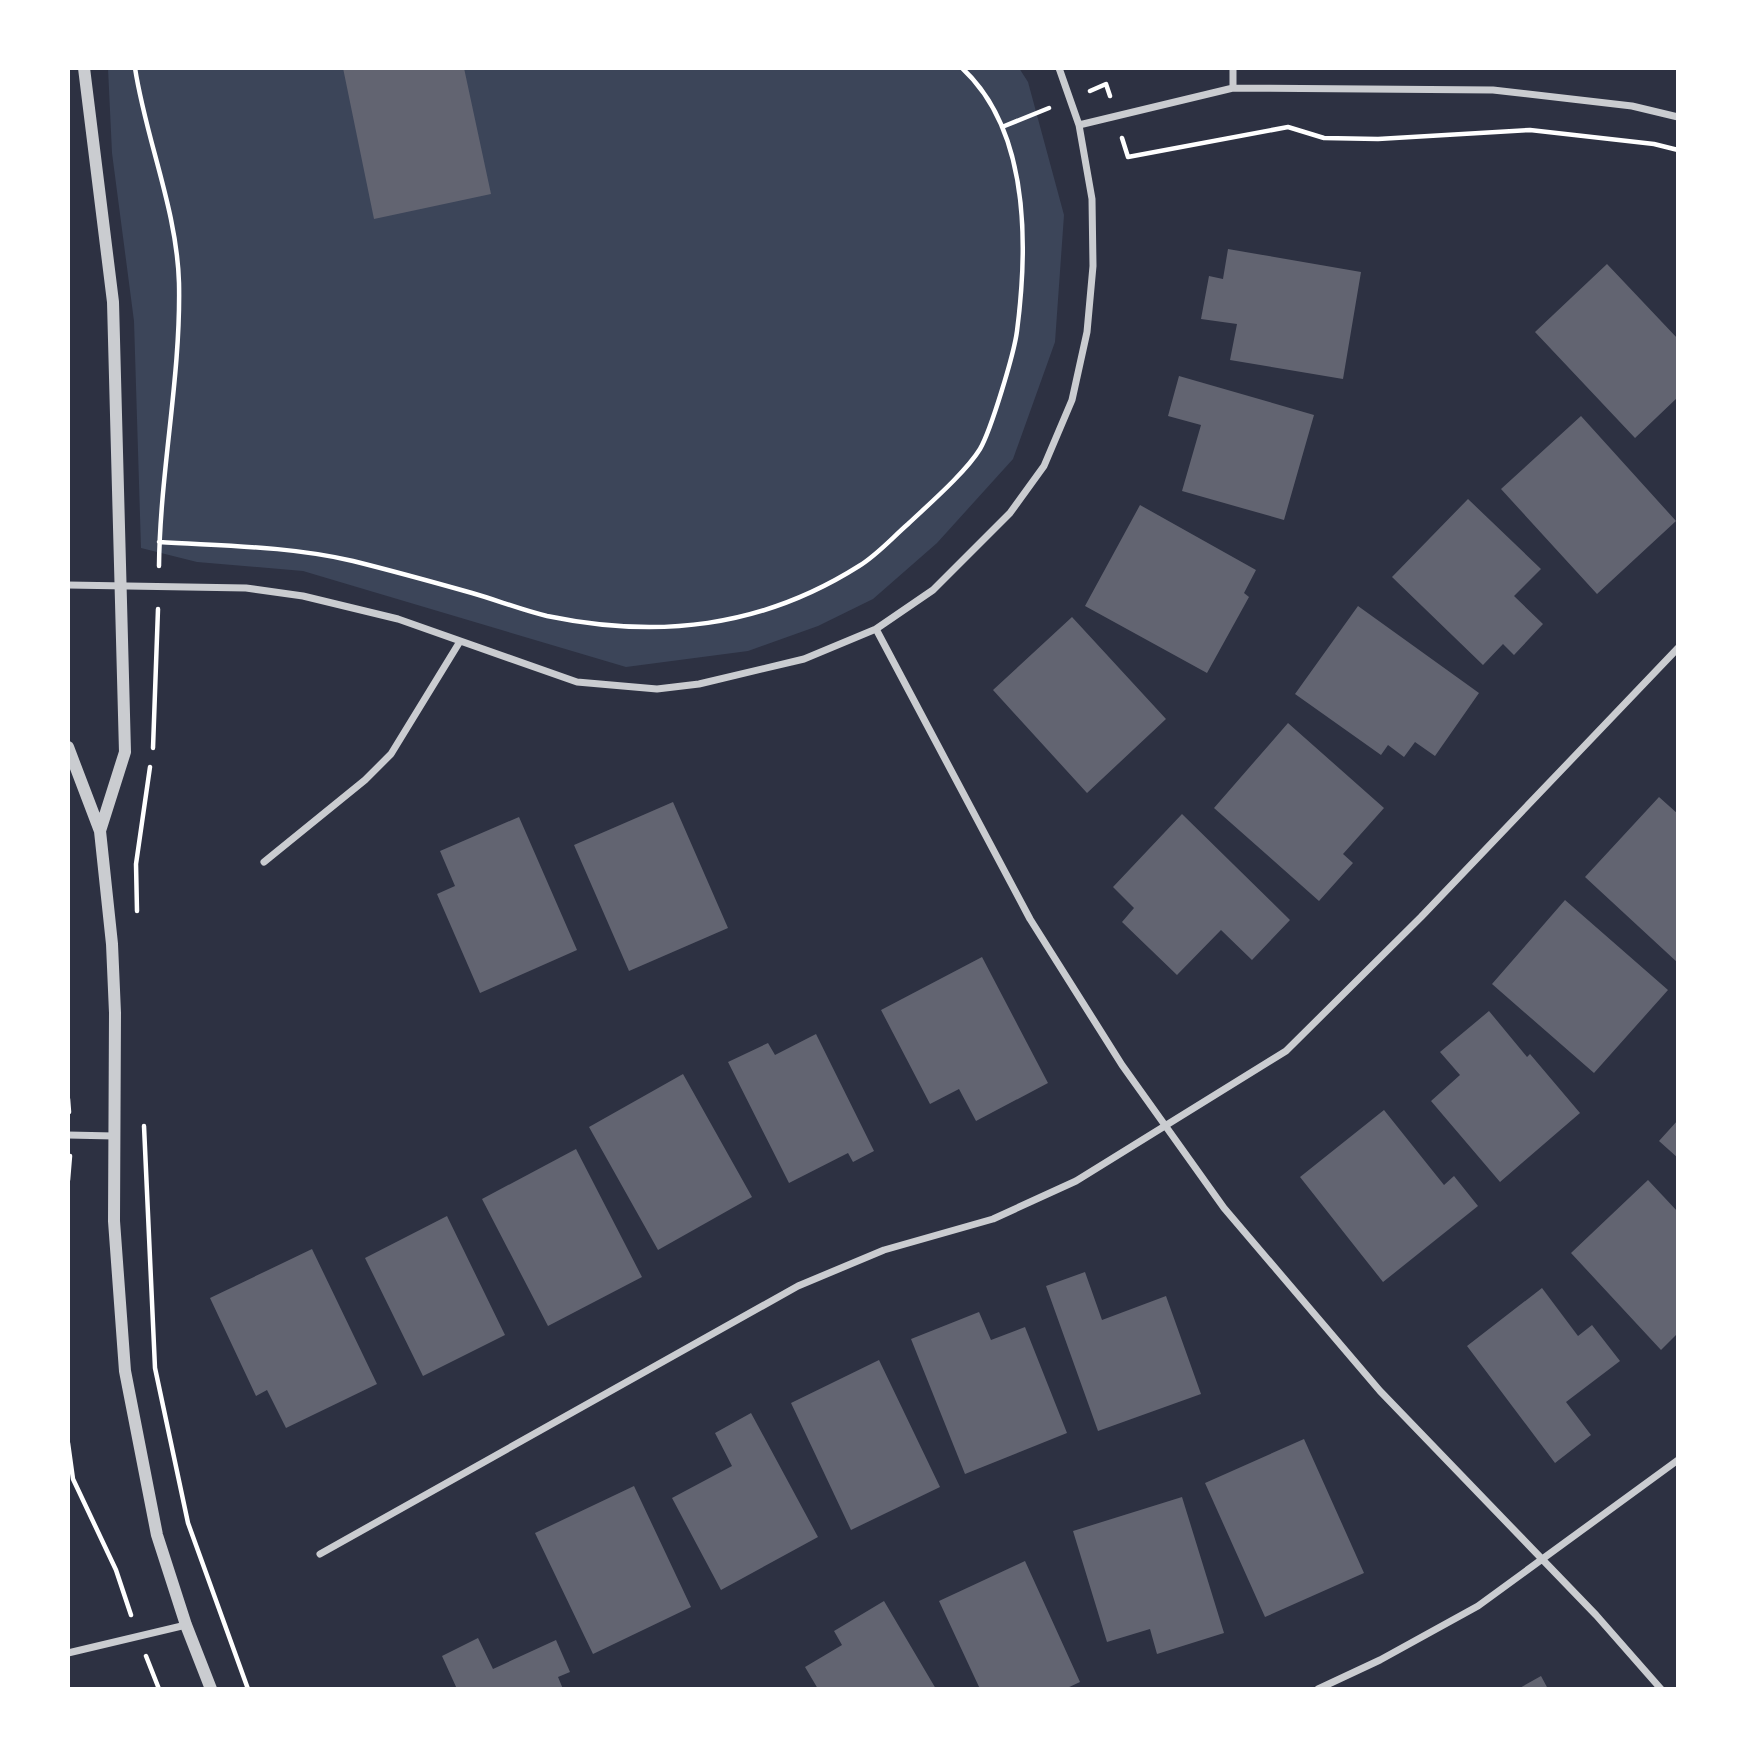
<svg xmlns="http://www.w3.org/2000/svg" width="1746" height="1757" font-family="Quicksand,sans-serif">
<rect width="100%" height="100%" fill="#2d3142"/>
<path fill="#3c4559" d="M108,68H1019L1028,82L1064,215L1055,342L1013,459L937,543L873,599L818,626L748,651L626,667L303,571L197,562L141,548L134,321L112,153Z"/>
<path fill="#626471" d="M343,68H464L491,194L374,219Z
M1228,249L1361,272L1343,379L1230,360L1237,324L1201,319L1209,276L1223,279Z
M1607,264L1678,339V397L1635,438L1535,332Z
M1179,376L1314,415L1284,520L1182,491L1201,425L1168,416Z
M1581,416L1676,521L1597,594L1501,489Z
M1468,499L1541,569L1514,596L1543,624L1514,655L1503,644L1483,665L1392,577Z
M1140,505L1256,570L1244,593L1249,597L1207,673L1085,606Z
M1358,606L1479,693L1435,756L1415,742L1404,757L1388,745L1381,755L1295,694Z
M1072,617L1166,719L1087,793L993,690Z
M1288,723L1384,808L1343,854L1353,863L1319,901L1214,808Z
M1659,797L1678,814V963L1585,877Z
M673,802L728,928L629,971L574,845Z
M1182,814L1290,920L1252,960L1221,930L1177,975L1122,922L1134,908L1113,887Z
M519,817L577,950L480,993L437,894L455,886L440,851Z
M1565,900L1668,990L1594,1073L1492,984Z
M982,957L1048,1083L976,1121L959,1089L930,1104L881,1010Z
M1489,1011L1527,1057L1530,1054L1580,1113L1500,1182L1431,1101L1460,1075L1440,1052Z
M816,1034L874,1151L853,1162L848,1153L789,1183L728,1062L768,1043L775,1055Z
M683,1074L752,1197L658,1250L589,1127Z
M1384,1110L1444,1185L1454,1176L1478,1206L1383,1282L1300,1177Z
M1678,1120V1158L1659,1141Z
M576,1149L642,1277L548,1326L482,1199Z
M1648,1180L1678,1212V1333L1661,1350L1571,1253Z
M447,1216L505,1335L423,1376L365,1258Z
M312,1249L377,1384L286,1428L267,1390L256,1396L210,1298Z
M1085,1272L1102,1320L1166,1296L1201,1394L1098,1431L1046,1286Z
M1542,1288L1578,1336L1592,1325L1620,1361L1566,1402L1591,1435L1555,1463L1467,1346Z
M979,1312L991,1340L1025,1327L1067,1433L965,1474L911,1339Z
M879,1360L940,1487L851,1530L791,1403Z
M751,1413L818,1537L721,1590L672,1498L732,1466L715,1433Z
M1304,1439L1364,1573L1265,1617L1205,1483Z
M634,1486L691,1607L593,1654L535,1533Z
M1182,1497L1224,1633L1157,1654L1150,1629L1107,1642L1073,1531Z
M1025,1561L1080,1682L1065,1689H980L939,1601Z
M884,1601L936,1689H818L805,1667L842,1645L834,1631Z
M478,1638L493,1669L556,1640L570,1672L558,1677L563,1689H457L442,1656Z
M1541,1676L1548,1689H1518Z"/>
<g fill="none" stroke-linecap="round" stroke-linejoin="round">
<path stroke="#fff" stroke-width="4.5" d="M135,68C146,140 177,210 179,283C181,377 160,471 159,566
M1090,91L1106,84L1110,96
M1002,127L1049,108
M1122,138L1128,157L1288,127L1324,138L1378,139L1530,130L1654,144L1678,150
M159,542C223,546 290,546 353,561C393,571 433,582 472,593C497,600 521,610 547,616C658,639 761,628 859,566C877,555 892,538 908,524C928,505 966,472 980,449C991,430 1014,354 1017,331C1028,246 1030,131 962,68
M153,748L158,609
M137,911L136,864L150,767
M68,1099L69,1112
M144,1126L155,1368L188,1523L248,1689
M68,1180L70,1156
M68,1443L73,1479L116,1570L131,1615
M146,1656L159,1689"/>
<path stroke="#caccd0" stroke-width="7" d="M1233,88V68
M1079,125L1233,88L1493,90L1632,106L1678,117
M68,585L246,588L303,596L398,619L577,682L657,689L699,684L804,659L876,629L933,590L1010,513L1044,466L1072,400L1087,332L1093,266L1092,199L1079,125L1059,68
M876,629L1030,919L1122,1065L1224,1208L1380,1391L1596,1615L1661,1689
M264,862L365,780L391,754L459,643
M68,1135L114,1136
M320,1554L798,1286L884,1250L993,1219L1076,1181L1286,1051L1421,917L1678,648
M68,1653L186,1625
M1318,1689L1380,1660L1478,1606L1678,1460"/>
<path stroke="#caccd0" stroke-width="12" d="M84,68L113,302L125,752L100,831
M68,747L100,831L112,944L115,1013L114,1221L125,1371L157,1535L186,1625L211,1689"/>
</g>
<rect width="1746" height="1757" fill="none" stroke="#ffffff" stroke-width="140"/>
</svg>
